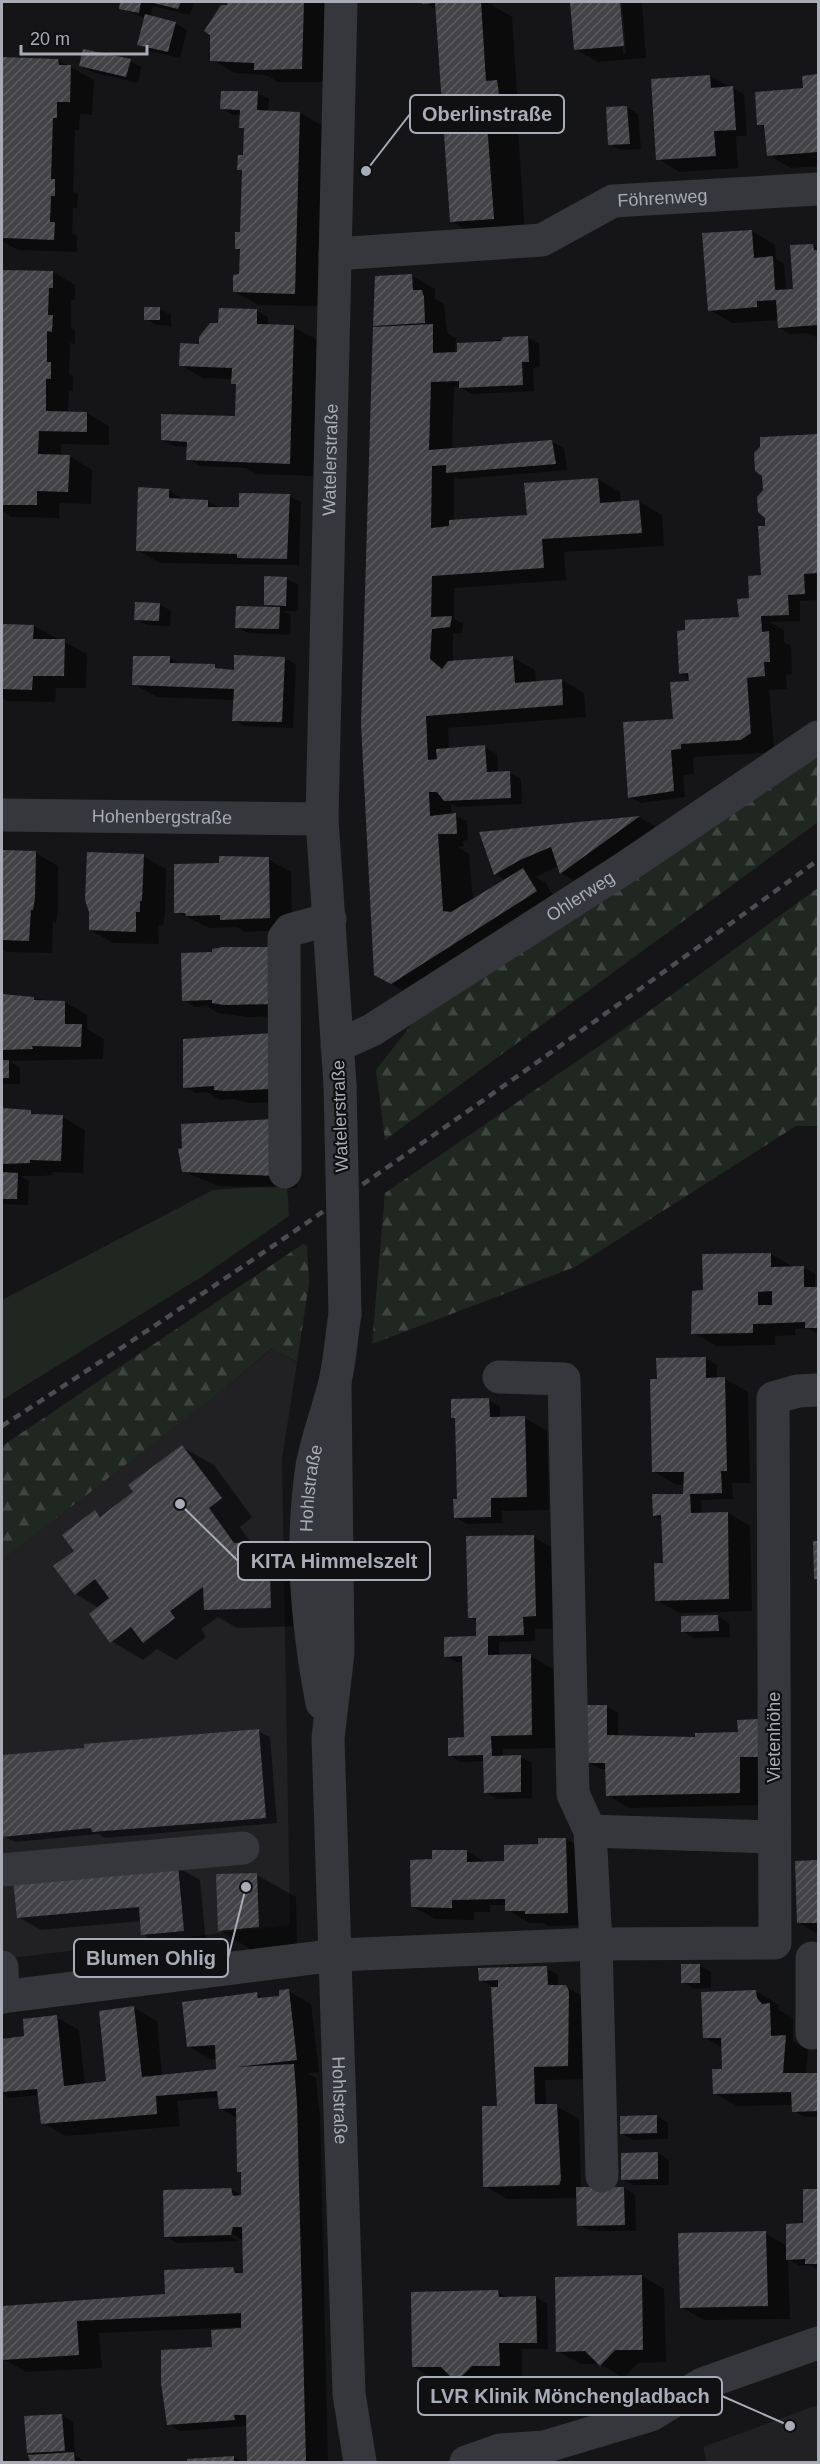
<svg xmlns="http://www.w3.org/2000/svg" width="820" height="2464" font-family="Helvetica,sans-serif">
<defs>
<pattern id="forest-firs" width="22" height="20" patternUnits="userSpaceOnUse" patternTransform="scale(1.5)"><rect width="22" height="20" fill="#202721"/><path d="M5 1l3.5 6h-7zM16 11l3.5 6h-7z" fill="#3e443f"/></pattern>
<pattern id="building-hatch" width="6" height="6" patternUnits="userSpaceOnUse" patternTransform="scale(1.5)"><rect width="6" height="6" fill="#424247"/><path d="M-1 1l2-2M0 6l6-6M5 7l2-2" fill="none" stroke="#5a5b5f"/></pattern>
</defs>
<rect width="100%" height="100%" fill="#151517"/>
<path fill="#212124" d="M273,1348L297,1363L282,1459L290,1925L2,1959V1560L215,1396Z
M818,2405V2462H707L703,2447Z"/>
<path fill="#202721" d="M287,1185L289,1216L203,1276L2,1400V1300L213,1190Z"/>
<path fill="url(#forest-firs)" d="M818,750V822L385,1140L376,1070L422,1011Z
M818,888V1126H796L575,1267L372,1344L385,1193L637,1020Z
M303,1244L307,1246L309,1283L297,1362L272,1348L215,1396L2,1560V1446Z"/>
<path fill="#0007" fill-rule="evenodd" d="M122,2H194L190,15L153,6L150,17L175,23L187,30L180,58L150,51L139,44L145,18L120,8Z
M229,2H326L324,82H278L266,75L235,73L212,60Z
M424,2H491L492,5L512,17L517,93L529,100L530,112H517L525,237L483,239L451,221L437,10Z
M572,2L642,3L646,58L598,62L575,49ZM619,2H622L626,53L623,54Z
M2,59L58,60L94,80L92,115L80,114L79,130H75L73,191L78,194L77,208H73L72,234L77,236V252L18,250L2,241Z
M130,61L141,67L138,83L92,72L80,66Z
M710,76L744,94L747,136H736L738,168L680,172L658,159Z
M818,76V166L791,168L768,155L765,128L759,124L804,90L803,77Z
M257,93L269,99L268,112L300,113L323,126L318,306L258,305L235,292L241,276V251L236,248L242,234L244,172L239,169L244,156L245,130L241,127V115H233L221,108Z
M627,107L638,114L641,149L621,150L609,144Z
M752,231L775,245L776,259L784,264L786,291H795L813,245L818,249V338L808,333L791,334L779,328V320L732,323L710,310Z
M2,272H53L75,285V300H71V327L75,330V344L70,343L69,374L73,377V391H69L68,413H87L109,426V445L61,444V456H69L92,470L91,504L59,503V518L11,517L2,511Z
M412,276L435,289V299L444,304L447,333L456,338L455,353H459L458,344L528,337L539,344L540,367L533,368L534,391L472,394L459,387H454L452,450L552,442L564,448L567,470L459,479L454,476V521L528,517L598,479L620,492L621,503L639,502L662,515L664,546L564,552L566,580L454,588V619L463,624L462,633L453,634V662L512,657L535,670L536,682L562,680L584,693L586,717L448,728L449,750L485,747L497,754L498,773H509L521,779L522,804L457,807L451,804L452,815L467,821L468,840L463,841L464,846L457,847L469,854L473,900L506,880L496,874L481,834L639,817L661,830L584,886L561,873L559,866L535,877L545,882L559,904L407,993L375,974L380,328L374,325Z
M160,309L171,315V326L157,325L145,319Z
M257,311L268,317V326L294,327L317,340L313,476L257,474L246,468L200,466L188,459V447L174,446L162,440L237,417L238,386L232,383V379L203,378L180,365L220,325Z
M818,435V521L789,523V526L818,524L816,600L800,601V621L769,622L784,630V642L791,646L792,674L786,675L787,689L769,690L774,746L765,753L693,757L694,774L683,775L685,797L641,803L629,797L674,721L690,683V679L680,673L743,618L762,577L770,527L761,439Z
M139,489L169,491L185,500L208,501L220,508L240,509L289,496L301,502L299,565L160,563L137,550Z
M266,578L287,579L298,585V611H283L291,615L290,635L248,633L237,627L273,609L265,604Z
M159,604L171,611L170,626L147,625L136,619Z
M2,625L34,626L87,654L86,688H56L55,702L7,701L2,698Z
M170,658L182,665L214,666L222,670L235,671L285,658L296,665L293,728L245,726L234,720V700L157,697L134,684Z
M2,852L36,853L58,866V911L56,923L53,922L52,953L7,952L2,949Z
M143,856L166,869L165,915L163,925H158L159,944L113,943L91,930Z
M268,859L291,872L292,930L245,932L237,927L210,928L176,912L221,865Z
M213,954L294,1016L248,1017L218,1013L207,1006L195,1007L183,1000Z
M2,995L65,1002L87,1015V1029L104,1039L103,1059L9,1061L20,1068V1084H2Z
M272,1034L296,1101L250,1103L233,1099L220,1100L207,1092L196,1093L184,1087L214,1037Z
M2,1110L62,1117L85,1130L83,1173L53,1172L52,1175L42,1176H20L29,1181L28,1205L2,1204Z
M296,1133L297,1188L219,1186L184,1172Z
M771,1254L795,1268L803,1267L815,1274V1289H818V1334L808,1328L795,1329V1335L775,1336V1345L716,1346L693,1333L704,1292V1255Z
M705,1358L717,1365V1379H725L748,1392L750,1483H732L733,1499L701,1500L702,1515L728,1513L750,1526L752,1611L679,1613L657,1600L664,1564L663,1520L654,1515L685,1495V1485H677L654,1472L658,1380Z
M488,1400L500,1406V1418H525L547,1431L549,1510L502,1511V1523L467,1524L455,1517L462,1500L457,1419L453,1417Z
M182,1447L214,1465L252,1517L240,1527L252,1544L269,1543L300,1561L302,1626L237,1628L218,1617L201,1629L206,1637L176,1660L157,1649L143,1660L111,1641L99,1608L76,1594L55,1566L76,1551L95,1512L103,1517L135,1493Z
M534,1537L556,1550L558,1629H535V1641L499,1642V1656H530L553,1669L555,1748L503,1749V1757H520L532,1763V1798L497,1799L485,1792V1761L461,1762L449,1755L465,1739L463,1662H457L445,1656L478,1637V1622L469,1617Z
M818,1542V1580L815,1578V1543Z
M718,1616L729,1623L730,1637L694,1638L683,1631Z
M606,1706L618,1713V1736L696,1738L740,1734L757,1721L762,1805L630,1808L607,1795V1769H600L588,1762Z
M258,1731L270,1737L277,1823L105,1838L99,1834L15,1842L3,1836L2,1757Z
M566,1839L589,1852L590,1925L549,1926L544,1923H530L507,1910V1905H490V1912H474V1920L435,1919L412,1906L434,1861L466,1851L487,1863H504L539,1846L540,1840Z
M797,1862H818V1934L798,1922Z
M177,1867L200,1880L206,1944L165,1947L142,1934L141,1921L41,1930L18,1917Z
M218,1875H257L296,1897L297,1948L257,1953L219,1930Z
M699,1965L711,1972V1988L694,1989L683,1982Z
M546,1968L558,1975V1987H566L589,2000L591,2079L545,2080L546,2106H556L579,2119L581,2189L624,2188L635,2195L636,2231H590L579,2225L578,2198L507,2199L485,2186L499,2107L493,1987L480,1980Z
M288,1991L311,2004L319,2072L307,2073L316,2078L320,2117L328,2462H249L247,2426L180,2431L169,2424L162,2383L242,2332V2327L99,2333L102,2368L26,2372L3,2359L2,2353V2308L173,2296L233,2269L245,2276L244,2241L226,2230L224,2233L239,2241L177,2243L165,2236L231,2189L242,2196L238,2119L220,2108V2097L177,2101L180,2126L66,2136L43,2123L39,2095L9,2098L2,2094V2040L26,2037L56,2017L79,2030L85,2085L108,2082L134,2008L157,2021L162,2076L218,2072L217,2059H211L188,2046L257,1994L265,1999L281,1997Z
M756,1991L779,2005V2010L793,2018V2041L808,2050L806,2074H818V2117H805L794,2111L793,2105L737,2106L714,2093L724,2071L723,2048L704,2037Z
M657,2116L668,2123V2139L633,2140L621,2133Z
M658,2153L669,2160V2185H634L622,2179Z
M818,2190V2270L810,2265L799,2266L788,2259L790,2319L704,2320L681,2307L765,2233L787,2246L805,2226V2191Z
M642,2276L664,2289L666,2362L638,2363L624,2378L600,2364H581L558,2351Z
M498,2292L508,2298L536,2297L547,2304L548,2349H522V2378H495L480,2393L456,2379L437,2380L414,2367Z
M62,2415L73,2422L75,2455L85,2462H32L30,2456H35L29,2452Z
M234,2457L243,2462H188V2460Z"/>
<path fill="url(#building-hatch)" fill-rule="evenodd" d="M120,2H141L139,13L119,9Z
M149,2H181L178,9Z
M227,2H304L302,69L254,70V63L210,61V35L204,31L221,5H227Z
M422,2H481L486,81L497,80L499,94L485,95L494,219L450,222L435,3L422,4Z
M570,2H620L624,46L574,50Z
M145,14L176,22L168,52L137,45Z
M83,49L131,59L126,77L79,66Z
M2,57L58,59L59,65H71L70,102H57V118H53L51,179H55V196H51L50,222H55L54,240L2,238Z
M818,74V152L767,156L764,125H757L755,92L803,88L802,76Z
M710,75L711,88L733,86L736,130L714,131L716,156L656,160L651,79Z
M221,91H258L257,110L300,112L295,294L233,292V275L239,274L240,249H235V232H240L242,170H237L238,155H243L244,128H239L240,110L220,109Z
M627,106L630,144L608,145L606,107Z
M752,230L754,258L773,256L775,290L793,289L790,245L813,244L814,250H818V325L778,328L776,300L757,301V307L708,311L702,233Z
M2,270L53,271V288H49L48,315H53L52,332L47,331V362H51V379H46V411L87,412V432L39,431L38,454L70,455L68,492L37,491V505H2Z
M412,274L413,290H422L424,297L425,323L373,326L375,276Z
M144,307H160V320H144Z
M219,308L257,309V324L294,325L290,464L186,460L187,442L161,440V414L235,416L236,384H231L232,368L179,366L180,343L199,344V337L210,323H218Z
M433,324V353L457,352V343L501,341L503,337L528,336L529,362H522L523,385L459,388V381L431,382L429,450L552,440L556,464L446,473V465L432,466L431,528L449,526V520L527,515L524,483L598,478L600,503L639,500L642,533L542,539L544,568L432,576L431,617L452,616L450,627L432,629L430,659L442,669L448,661L513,656L515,683L562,679L563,705L426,716L428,760L437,759L436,749L485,745L487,772L510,771L511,798L444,801L437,792H429L430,816L456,813L457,834H438L443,911L451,912L523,868L537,891L391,984L374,975L361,724L373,327Z
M818,434V573L804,574L805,594L788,595L789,615L761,616L762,632L769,631L770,662H764L765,676L747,678L751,733L741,740L681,744V749L671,750L674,791L628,798L623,722L673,719L670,682L689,681L688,673L679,674L677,631L685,630V620L739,617L737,599L749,598L748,576L761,575L758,526H765V518L758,512L757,497L763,490L762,476L755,471L754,453L760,447V437Z
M138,487L169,489V498L208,500V507H239V493L290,494L287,559L237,558V554L136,551Z
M264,576L287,577L286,606L264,605Z
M135,602L160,603L159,621L134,620Z
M236,606L280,607L279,629L235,628Z
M2,624L34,625L33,639H65L64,676H33L32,690L2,689Z
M234,655L285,657L282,722L232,721L234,689L132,685L133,656H170V663L215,664V668L234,670Z
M640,816L560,874L551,847L520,860L494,875L479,832Z
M2,850L36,851L35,898L33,910H31L29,941L2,940Z
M87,852L144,854L142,901H140V912H136V932L89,930V912L85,900Z
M219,856L269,857L270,918L220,920V915L186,916L185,913H174V864L219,863Z
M223,947H270L272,1004L224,1005L212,1003V1000L182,1001L181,953L212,952V949Z
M2,994L34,997V1000L65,1001V1024H82L81,1047L32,1046L33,1049L2,1050Z
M272,1033L273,1089L226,1091L214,1090V1086L183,1088V1039Z
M2,1060H9V1078H2Z
M2,1108L31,1110V1114L63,1115L61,1161L30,1160V1163L2,1164Z
M274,1119L275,1176L182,1172L178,1149L182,1148L181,1124Z
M2,1172L18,1173L17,1199H2Z
M771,1253V1267L804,1266V1287H818V1328H805V1322L753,1324V1333L691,1334L692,1291L703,1290L702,1254ZM772,1291V1305H758V1292Z
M706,1357V1378L725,1377L727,1471H721L722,1493L690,1494L691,1513L728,1512L729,1599L655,1601L654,1563H663L661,1515L653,1516L652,1494H683L684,1472H652L650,1379H657L656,1358Z
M489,1398L490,1417L525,1416L527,1497L491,1498V1517L454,1518L453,1499H457L455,1418H451V1399Z
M182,1445L222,1498L209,1508L234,1543L269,1542L271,1608L204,1610L203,1587L170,1611L175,1618L143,1643L131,1627L110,1643L89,1614L109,1598L95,1579L75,1595L53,1566L74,1551L62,1535L95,1510L100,1517L133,1492L128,1485Z
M534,1535L536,1616L523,1617L524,1635L488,1636V1655L531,1654L532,1735L491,1736L492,1756L521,1755V1792L484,1793L483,1755L448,1756V1738L464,1737L463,1696L462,1656L444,1657V1637L476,1636V1618H468L466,1536Z
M813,1541H818V1579H814Z
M718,1615L719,1631L681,1632V1616Z
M585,1705H607V1735L695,1737V1733L738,1732L737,1720L758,1719L759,1757H740V1793L606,1796L605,1763H587Z
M259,1729L266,1818L92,1832L91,1828L2,1837V1755L84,1748V1744Z
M538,1838H566L568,1913L525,1914V1911H505V1899L452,1900V1908L411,1907L410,1860L432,1859V1850H467V1862L504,1861V1845L538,1844Z
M818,1860V1923H797L795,1861Z
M178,1865L184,1931L141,1935L139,1907L17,1918L13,1880Z
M257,1873L259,1927L218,1931L216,1874Z
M681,1964H700V1983H681Z
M547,1966L548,1985H566L569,1991L568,2066L534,2067L535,2104H557L561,2180L559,2185L483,2187L482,2106H497L491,1987H498V1980L479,1981L478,1968Z
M289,1989L297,2060L236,2067L294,2064L297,2103L306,2462H247L246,2415H234L235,2420L167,2425L161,2383V2350L212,2347L211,2330L241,2328V2313L77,2321L79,2355L2,2360V2306L165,2294L164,2270L233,2267L235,2273H243L242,2227H233L231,2235L164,2237L163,2190L231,2188L233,2196L241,2195V2172H237L236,2108L219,2109L217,2091L156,2096L157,2114L41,2124L37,2089L2,2092V2039L24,2036L23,2019L57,2015L64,2086L106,2081L99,2011L134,2006L142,2077L216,2069L215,2045L187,2047L182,2002L257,1992L258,1998L279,1996V1990Z
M756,1990L757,1998L762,2004L770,2003L771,2036L786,2035L783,2073H818V2111L792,2112L791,2092L713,2094L712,2069H722L721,2038H703L701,1992Z
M657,2115V2133L620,2134V2116Z
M658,2152V2179L621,2180V2153Z
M576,2187H624L625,2225L577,2226Z
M803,2189H818V2264H805V2259L786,2260V2224L803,2223Z
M766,2231L768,2306L680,2308L678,2233Z
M642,2275L643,2350H615L600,2366L585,2351L556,2352L555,2277Z
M498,2290L499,2297L536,2296L537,2343H499L500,2366H472L456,2382L441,2367H412L411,2292Z
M62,2414L65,2451L27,2453L24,2416Z
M74,2452L75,2462H30L28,2455Z
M234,2456V2462H187V2459Z"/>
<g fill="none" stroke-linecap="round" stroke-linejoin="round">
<g stroke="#36373c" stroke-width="33">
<path id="s1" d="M335,254L542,240L613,201L818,189"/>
<path id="s2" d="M2,815L322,819"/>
<path id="s3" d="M337,1046L372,1030L623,869L818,737"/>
<path id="s4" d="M340,1085L322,819L341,2"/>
<path d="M285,1172L284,938L290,930L330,919"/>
<path d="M499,1377L564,1379L573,1794L590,1831L596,1944L602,2176"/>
<path id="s5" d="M335,1383L338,1653L328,1738L349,2394L360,2462"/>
<path id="s6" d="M322,1703C307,1624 300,1547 312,1466C317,1439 327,1413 334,1386C340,1363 341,1338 345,1314"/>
<path d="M590,1831L774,1837"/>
<path d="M2,1870L243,1848"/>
<path d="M812,1958V2033"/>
<path d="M2,1967L3,1997"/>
<path d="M2,1997L337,1955L596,1944L775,1943L773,1398L798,1391L818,1390"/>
<path d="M466,2462L500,2450L544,2447L651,2415L702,2384L818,2343"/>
</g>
<path stroke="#4c4d53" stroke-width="4.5" stroke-dasharray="8 6" stroke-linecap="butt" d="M2,1426C280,1246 551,1055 818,860"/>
<path stroke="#36373c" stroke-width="33" d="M340,1085L345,1314"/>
</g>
<g text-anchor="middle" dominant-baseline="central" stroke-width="4.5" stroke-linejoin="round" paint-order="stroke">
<g font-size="18" fill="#a8acb7" stroke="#101012">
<text stroke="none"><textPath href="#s1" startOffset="338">Föhrenweg</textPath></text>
<text stroke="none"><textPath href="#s4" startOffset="626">Watelerstraße</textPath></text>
<text stroke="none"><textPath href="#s2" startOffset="160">Hohenbergstraße</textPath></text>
<text stroke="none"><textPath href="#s3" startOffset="286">Ohlerweg</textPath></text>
<text transform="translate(340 1116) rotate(-92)">Watelerstraße</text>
<text stroke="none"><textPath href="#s6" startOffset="216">Hohlstraße</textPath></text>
<text transform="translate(774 1737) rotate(-90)">Vietenhöhe</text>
<text stroke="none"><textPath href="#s5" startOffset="718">Hohlstraße</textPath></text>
</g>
</g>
<path fill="none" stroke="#a8acb7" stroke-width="2" d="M366 171L410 114M180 1504L238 1561M246 1887L228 1958M790 2426L722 2396"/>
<g fill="#a8acb7" stroke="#101012" stroke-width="2">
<circle cx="366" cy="171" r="6"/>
<circle cx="180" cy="1504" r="6"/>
<circle cx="246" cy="1887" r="6"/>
<circle cx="790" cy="2426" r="6"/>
</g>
<g fill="#101012" stroke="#a8acb7" stroke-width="2">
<rect x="410" y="95" width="154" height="38" rx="6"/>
<rect x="238" y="1542" width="192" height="38" rx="6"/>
<rect x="74" y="1939" width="154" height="38" rx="6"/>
<rect x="418" y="2377" width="304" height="38" rx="6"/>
</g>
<g font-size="20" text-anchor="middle" font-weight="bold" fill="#a8acb7">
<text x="487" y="121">Oberlinstraße</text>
<text x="334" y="1568">KITA Himmelszelt</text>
<text x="151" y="1965">Blumen Ohlig</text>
<text x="570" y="2403">LVR Klinik Mönchengladbach</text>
</g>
<rect width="820" height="2464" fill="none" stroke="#a8acb7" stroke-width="6"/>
<path d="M21 45v9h126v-9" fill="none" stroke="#a8acb7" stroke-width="3"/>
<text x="30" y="45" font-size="18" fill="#a8acb7" stroke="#101012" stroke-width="4.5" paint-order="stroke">20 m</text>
</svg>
